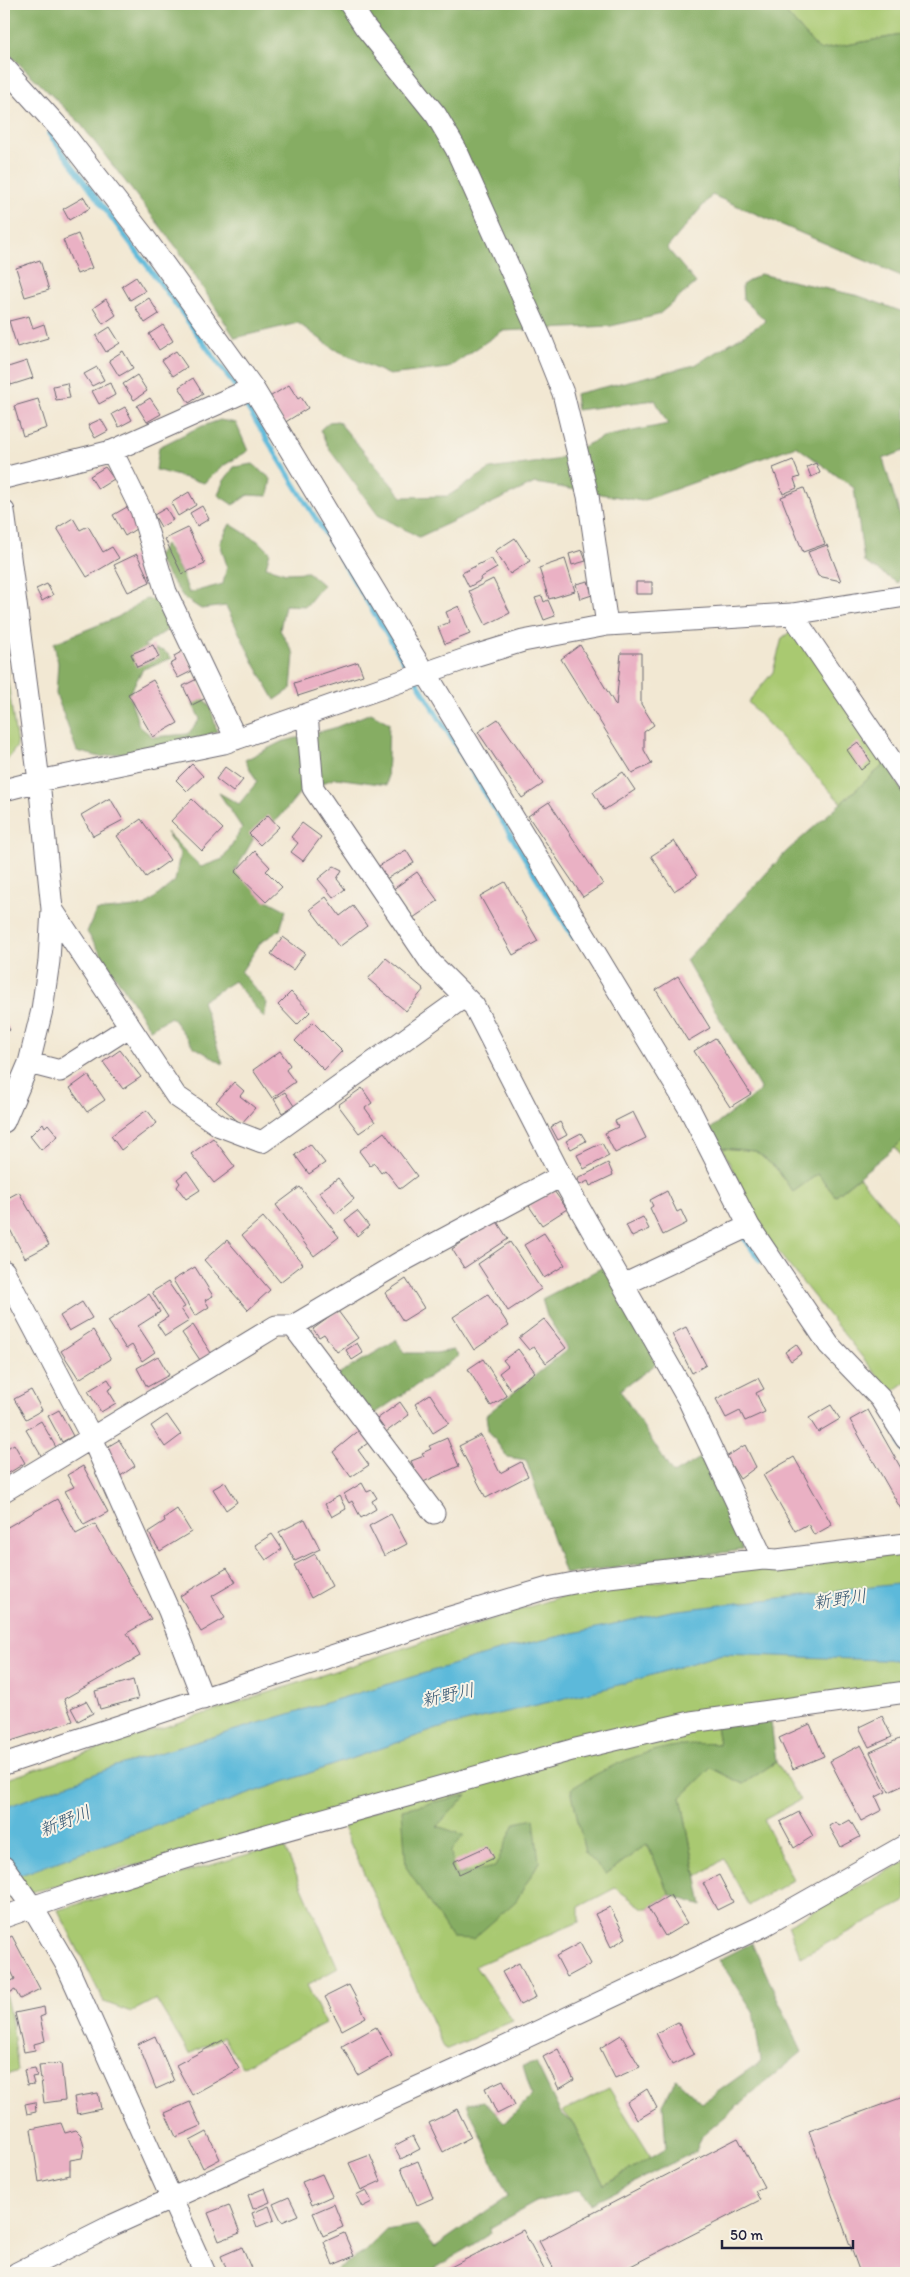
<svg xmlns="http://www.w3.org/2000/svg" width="910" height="2277" font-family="Itim,'Klee One',sans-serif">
<rect width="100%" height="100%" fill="#f7f3e8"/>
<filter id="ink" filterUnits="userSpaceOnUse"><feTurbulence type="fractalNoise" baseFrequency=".02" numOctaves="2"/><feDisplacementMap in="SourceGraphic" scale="10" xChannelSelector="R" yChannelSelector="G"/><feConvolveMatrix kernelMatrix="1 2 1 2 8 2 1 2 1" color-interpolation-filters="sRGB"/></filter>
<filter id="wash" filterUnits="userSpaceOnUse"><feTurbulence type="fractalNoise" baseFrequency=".0096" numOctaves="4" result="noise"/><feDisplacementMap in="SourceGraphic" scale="20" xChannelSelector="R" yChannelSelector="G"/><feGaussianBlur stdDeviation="1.12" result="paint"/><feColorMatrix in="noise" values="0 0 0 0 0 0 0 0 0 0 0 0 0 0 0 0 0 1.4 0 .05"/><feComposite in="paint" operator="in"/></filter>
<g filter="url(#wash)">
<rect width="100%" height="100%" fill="#f2e8d3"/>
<path fill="#a9c971" stroke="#667656" d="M778,4H906V34L819,50Z
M795,628L887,762L841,803L748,702L773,672L782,638Z
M4,654L17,746L4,765Z
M906,1138V1164L895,1147Z
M722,1148L755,1151L776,1168L793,1192L818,1174L835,1196L859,1177L906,1232V1382L891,1393L766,1237Z
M906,1554V1692L716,1726L719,1744L606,1874L647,1844L670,1895L648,1908H643L615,1888L579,1907V1922L475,1966L513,2021L445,2050L341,1823L422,1793L4,1899V1780L568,1594L784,1564Z
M776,1762L800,1800L764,1820L793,1880L749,1905L724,1859L697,1877L681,1797L711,1768L743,1784Z
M283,1844L338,1968L307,1985L325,2023L242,2067L223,2037L189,2054L156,1999L131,2012L104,2002L58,1910Z
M906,1861V1901L801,1957L788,1925Z
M4,1989L12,2023L18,2071L4,2076Z
M609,2088L653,2160L604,2185L573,2123L563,2111Z"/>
<path fill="#86ad63" stroke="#54684f" d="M4,4H778L819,50L906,34V278L712,195L667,248L696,283L658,315L611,326L502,331L448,368L389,375L334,349L298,323L235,338L177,248L79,122L4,49Z
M760,274L859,296L906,313V450L883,459L906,536V553L898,583L864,562L854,488L796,446L642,501L535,483L419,537L378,515L329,449L320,430L329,422L338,421L402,497L448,496L490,469L555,460L603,437L668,424L655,400L577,410L575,394L695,365L766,321L743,299L742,285Z
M220,420L236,423L248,451L223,466L204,483L156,470L159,447L197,428Z
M253,464L271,479L268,496L248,495L233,505L218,495L223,482L234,467Z
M230,524L261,543L270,552L266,567L286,573L308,572L323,585L306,606L285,605L280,630L294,654L291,689L275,700L255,665L226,606L201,609L184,598L156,558L165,544L182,574L189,593L223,584L227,566L220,543Z
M145,599L156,600L169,629L143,646L164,651L172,658L143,669L129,694L139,726L153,737L188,734L200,719L190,699L200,692L211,709L217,731L196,740L100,757L77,751L56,694L58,663L54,643L118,617Z
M371,713L389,723L387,785L336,778L301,791L279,818L254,838L235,871L267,900L286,910L280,930L261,942L241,972L267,1003L264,1018L234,981L202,1001L223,1064L193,1046L171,1017L150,1029L87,932L96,911L145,906L175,881L180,853L166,832L201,867L223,859L242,828L219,793L239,804L257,782L245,760L281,742L334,728Z
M887,762L906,799V1138L835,1196L818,1174L793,1192L776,1168L755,1151L722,1148L709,1130L761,1090L686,960L786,852Z
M607,1265L659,1362L620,1390L673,1474L702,1457L743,1550L565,1574L526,1460L507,1457L488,1430L486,1415L568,1349L547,1316L542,1299Z
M396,1340L405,1353H436L453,1350L459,1356L367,1419L336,1376Z
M771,1722L776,1762L743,1784L711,1768L681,1797L702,1905L670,1895L647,1844L606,1874L585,1853L571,1789C615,1761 666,1740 719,1744L716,1726Z
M467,1795L437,1826L464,1835L451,1851L454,1875L495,1867L515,1823L534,1819L539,1862L516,1901L473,1939L452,1938L406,1867L402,1809Z
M752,1943L802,2052L702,2136L696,2151L591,2204L579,2190L536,2202L490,2228L491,2233L428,2273H333L335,2270L363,2253L386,2230L417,2225L435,2247L508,2196L467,2104L484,2101L505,2123L532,2095L523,2066L536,2063L560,2112L573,2123L604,2185L666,2148L663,2104L676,2079L702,2103L761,2061L753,2011L719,1960Z"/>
<path fill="#5cb9da" stroke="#3f6e8a" d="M906,1583V1661L722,1654L612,1687L440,1728L139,1832L4,1881V1808L116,1766L508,1648L671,1611Z"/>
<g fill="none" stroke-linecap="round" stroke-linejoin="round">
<path stroke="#5cb9da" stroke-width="5" d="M49,134L166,291L237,389
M242,399L411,673
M417,682L573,937
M742,1235L760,1261
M900,1444L906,1454"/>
</g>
<g id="blocks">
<path fill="#eab1c4" d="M84,197L90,208L69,220L63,209Z
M78,234L92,268L77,274L63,240Z
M40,260L49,290L25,297L16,268Z
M136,277L145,291L130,300L122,286Z
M149,298L159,314L145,323L135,307Z
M106,299L116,315L103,324L93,308Z
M29,316L33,328L44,324L48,338L17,347L9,321Z
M163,325L173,341L159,350L149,334Z
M110,327L120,343L106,352L96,336Z
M123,351L133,368L119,376L109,360Z
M176,351L187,367L173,376L162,360Z
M27,361L33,378L11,385L5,368Z
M97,367L104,380L92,386L84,374Z
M137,375L147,391L134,400L123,384Z
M193,378L203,394L189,403L179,387Z
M67,383L70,398L56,400L53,386Z
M110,383L115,395L99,404L92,391Z
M289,385L298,399L301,397L308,408L284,423L268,398Z
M150,398L161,414L147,422L137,406Z
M38,399L47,428L23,436L14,406Z
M125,407L132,420L119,427L112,414Z
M101,419L108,431L95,438L88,425Z
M793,460L800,477L794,479L797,488L783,494L773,468Z
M816,463L820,473L811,477L807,467Z
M105,467L114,479L98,489L90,476Z
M804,488L825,544L803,552L781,497Z
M189,492L196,505L178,516L171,503Z
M202,506L209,519L197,526L190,513Z
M127,507L139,527L125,536L113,515Z
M166,508L173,520L161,527L154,515Z
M73,518L80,530L88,526L103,552L112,547L119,558L87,577L57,528Z
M188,528L205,564L182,574L165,539Z
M515,538L530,561L510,574L495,551Z
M827,545L841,581L818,576L808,552Z
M582,550L586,561L572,565L569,554Z
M137,554L150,582L128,592L114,565Z
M491,558L497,568L480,578L481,580L469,587L462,573Z
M565,559L575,591L549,599L539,568Z
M493,579L510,613L486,625L469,591Z
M588,581L592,595L580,599L576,584Z
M636,582H652V594H636Z
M47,584L53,595L42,601L36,589Z
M542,596L544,602L548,600L555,616L544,620L535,598Z
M459,606L470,634L445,644L438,627L450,622L446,612Z
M153,645L159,657L137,667L131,654Z
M580,645L616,706L621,653H641V704L654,725L644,732V750L652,764L632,773L561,659Z
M183,651L194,670L178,678L170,664L176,661L174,656Z
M358,662L363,675L298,696L294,683Z
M197,679L206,698L192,705L183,686Z
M153,680L178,723L153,737L128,694Z
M498,719L543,784L522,798L478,732Z
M858,742L871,762L861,770L847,750Z
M192,764L203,776L187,791L176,780Z
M225,767L243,780L233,792L216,779Z
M623,772L635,790L604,810L593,792Z
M110,798L123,820L93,836L81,815Z
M192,799L223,829L202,851L171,821Z
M549,802L603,884L583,897L528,816Z
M268,815L279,827L260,845L249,834Z
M141,819L170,860L146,877L117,836Z
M302,823L321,837L303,861L291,852L298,843L291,837Z
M674,841L697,876L674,891L651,856Z
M406,850L414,863L386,879L379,866Z
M255,851L270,867L266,871L282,887L266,902L235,872Z
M334,866L342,870L337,879L345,889L334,898L318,879Z
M417,872L438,901L413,918L392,890Z
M505,882L538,941L513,955L480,896Z
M326,897L340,916L353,906L367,926L339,947L310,909Z
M283,937L305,953L293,970L271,954Z
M386,958L424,989L406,1011L368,979Z
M678,976L710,1028L688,1041L656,990Z
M291,992L310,1012L297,1025L278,1005Z
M4,1021L10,1030L4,1034Z
M313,1022L342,1051L324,1070L295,1041Z
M715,1038L751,1094L730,1107L694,1051Z
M120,1050L141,1077L123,1089L103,1062Z
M280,1051L290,1065L286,1070L295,1082L272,1098L253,1070Z
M88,1075L105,1100L87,1112L70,1088Z
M234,1082L244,1091L240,1096L255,1108L241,1124L216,1102Z
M362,1088L372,1103L365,1108L375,1122L359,1133L338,1105Z
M285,1092L294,1106L282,1113L274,1099Z
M147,1110L157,1123L121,1150L111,1136Z
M633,1112L646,1138L615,1153L605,1133L618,1127L615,1121Z
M560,1122L567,1135L558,1140L551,1127Z
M43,1123L45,1127L48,1124L58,1136L41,1150L30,1136Z
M384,1132L417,1176L400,1189L385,1170L381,1173L374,1163L370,1166L359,1151Z
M581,1133L586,1141L571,1149L566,1141Z
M213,1138L235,1167L214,1183L191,1154Z
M602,1143L609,1156L584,1169L577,1155Z
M310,1144L325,1163L309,1174L295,1155Z
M608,1163L613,1175L590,1186L588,1181L580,1185L577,1179Z
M187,1171L200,1190L186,1199L177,1187L180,1183L177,1179Z
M338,1178L354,1199L336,1214L319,1192Z
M300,1187L339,1237L314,1256L276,1205Z
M554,1191L567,1209L542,1225L529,1206Z
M667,1191L677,1212L681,1210L687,1223L663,1235L650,1208L653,1206L650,1200Z
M19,1192L49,1245L25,1258L4,1218V1200Z
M357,1211L369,1226L357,1236L345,1220Z
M263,1217L303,1264L280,1282L242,1235Z
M643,1217L649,1229L632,1237L626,1225Z
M496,1220L508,1239L464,1268L452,1249Z
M544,1233L565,1265L544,1278L524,1245Z
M227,1240L270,1290L248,1310L204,1260Z
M510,1242L541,1289L508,1311L478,1264Z
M195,1267L213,1296L205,1300L209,1307L195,1316L173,1280Z
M406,1279L424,1308L403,1321L385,1293Z
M168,1282L185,1307L181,1309L189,1321L165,1336L157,1324L168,1317L152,1292Z
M149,1294L160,1312L138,1326L155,1352L142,1361L132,1345L126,1349L108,1321Z
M488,1294L509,1326L474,1350L453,1317Z
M82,1302L92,1318L69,1331L60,1316Z
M338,1311L358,1338L337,1352L324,1334L319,1337L313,1329Z
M544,1319L566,1348L546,1363L534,1347L529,1350L519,1338Z
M193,1325L211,1353L200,1360L182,1333Z
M686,1327L706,1365L692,1373L672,1334Z
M93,1330L111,1359L79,1379L61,1351Z
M357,1343L363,1353L352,1360L346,1350Z
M796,1344L802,1353L791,1361L785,1352Z
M518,1349L535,1372L511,1390L499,1373L508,1366L503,1360Z
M158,1356L169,1375L147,1387L137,1368Z
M483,1359L507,1396L491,1406L468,1369Z
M758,1378L764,1389L756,1393L765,1412L745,1421L740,1411L726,1418L716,1399Z
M108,1379L113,1387L108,1390L116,1403L101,1412L88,1391Z
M31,1390L42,1410L26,1419L14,1399Z
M430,1394L449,1423L433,1433L415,1404Z
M400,1402L409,1415L386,1432L377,1419Z
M831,1405L840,1419L818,1432L809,1418Z
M59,1410L73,1436L62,1442L48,1416Z
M868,1410L906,1477V1518L850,1420Z
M167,1415L181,1435L165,1447L151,1426Z
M41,1421L57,1449L42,1457L26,1430Z
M362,1428L371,1441L358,1450L369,1465L351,1477L333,1452Z
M481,1435L500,1473L521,1462L528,1476L486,1498L459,1446Z
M447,1438L459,1466L421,1483L411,1461L424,1456L422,1453L431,1449L429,1446Z
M119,1440L135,1466L119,1477L102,1450Z
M14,1444L25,1463L4,1476V1450Z
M745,1445L756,1467L740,1479L726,1457Z
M794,1457L832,1525L814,1535L808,1524L795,1531L763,1475Z
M83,1466L108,1512L84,1525L65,1491L74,1487L67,1475Z
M225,1482L237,1502L226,1510L213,1489Z
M362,1483L367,1492L372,1490L377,1498L372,1501L376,1509L361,1518L352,1501L349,1503L344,1494Z
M339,1496L346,1509L332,1517L325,1504Z
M57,1499L76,1534L95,1524L151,1619L127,1633L140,1656L64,1699L73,1721L11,1741L4,1729V1529Z
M177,1509L191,1532L160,1551L148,1532L165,1521L164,1518Z
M391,1514L407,1544L384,1556L369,1526Z
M305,1519L320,1549L295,1561L279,1532Z
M272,1534L282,1549L266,1560L255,1545Z
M315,1554L332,1586L311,1598L294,1565Z
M227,1568L236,1582L212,1596L225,1618L201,1632L180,1596Z
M133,1680L138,1699L100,1709L95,1691Z
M86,1701L93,1713L78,1721L71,1708Z
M882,1716L892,1737L869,1747L859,1727Z
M810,1724L824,1756L793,1769L779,1738Z
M906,1736V1784L889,1792L870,1752Z
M861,1745L886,1792L876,1797L882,1810L861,1821L830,1761Z
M799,1812L813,1836L794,1848L780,1822Z
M850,1820L860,1837L841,1847L829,1826L836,1822L839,1826Z
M488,1846L494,1858L459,1874L453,1862Z
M719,1875L733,1902L717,1910L703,1883Z
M670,1895L687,1923L665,1936L648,1908Z
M610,1907L626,1938L611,1947L595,1914Z
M12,1936L40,1989L20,1999L15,1990L7,1994L4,1987V1985L15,1979L4,1957V1940Z
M580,1943L591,1964L567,1977L556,1956Z
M519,1963L536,1997L520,2005L502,1972Z
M349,1985L366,2017L342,2030L325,1997Z
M44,2007L45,2015L40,2017L45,2041L34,2044L35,2050L24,2052L15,2013Z
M678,2022L694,2054L672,2065L656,2033Z
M376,2027L392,2056L358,2075L342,2046Z
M621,2035L640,2067L615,2078L600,2048Z
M155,2036L174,2081L156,2089L138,2044Z
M223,2040L239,2069L192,2095L176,2065Z
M558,2049L574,2080L559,2089L543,2057Z
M61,2063L65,2100L44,2103L39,2065Z
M35,2068L37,2076L32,2077L34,2084L27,2085L24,2070Z
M503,2080L515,2105L497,2114L485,2088Z
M647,2089L657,2108L637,2120L627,2102Z
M98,2093L101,2109L77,2114L74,2097Z
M906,2096V2273H860L809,2131Z
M35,2102L36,2112L27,2114L25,2104Z
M190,2102L201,2126L176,2137L165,2113Z
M457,2109L471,2137L443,2152L429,2123Z
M61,2123L65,2133L76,2130L81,2135L84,2147L82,2158L70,2160V2175L39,2182L31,2129Z
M207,2132L220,2159L203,2168L190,2141Z
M413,2136L420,2149L401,2159L394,2146Z
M738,2138L764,2187L755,2191L760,2200L617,2273H556L539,2241Z
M370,2155L381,2181L361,2190L349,2163Z
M418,2161L433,2198L417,2205L401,2168Z
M322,2174L332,2196L312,2205L302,2182Z
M265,2188L270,2202L253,2209L248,2195Z
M366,2190L372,2202L362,2207L356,2195Z
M289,2197L298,2215L282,2222L273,2204Z
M334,2204L343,2227L323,2236L313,2213Z
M229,2205L240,2233L219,2241L208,2213Z
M269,2206L274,2220L257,2227L252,2213Z
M523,2230L546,2273H439Z
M344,2233L354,2256L333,2265L324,2242Z
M242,2247L253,2273H228L221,2256Z"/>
</g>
</g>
<g filter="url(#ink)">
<use href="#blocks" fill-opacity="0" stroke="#6b6770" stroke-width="1"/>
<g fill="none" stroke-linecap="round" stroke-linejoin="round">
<g stroke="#6b6770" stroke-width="23">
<path id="minor" d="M350,4L365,27L436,115L456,149L541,338L563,393L588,496L607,625
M4,67L61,130L142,234L253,388L424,673
M112,451L141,510L166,592L236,739
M4,478L112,451L253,388
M4,511L39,781L52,909L49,961L42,1010L29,1063L4,1122
M792,614L906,782
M426,673L689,1108L749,1226L623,1285
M307,714L313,788L431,963L474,1006L561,1176
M4,790L39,781L224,743L471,657L523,641L607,625L792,614L906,596
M52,909L176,1096L220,1126L262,1142L464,997
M29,1063L60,1071L129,1027
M749,1226L829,1345L880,1398L906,1439
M4,1271L92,1438L169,1611L203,1699
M293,1326L434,1513
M4,1491L276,1326H293L399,1263L561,1176L688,1399L763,1559
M4,1764L444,1619L548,1588L600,1578L763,1559L777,1560L906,1544
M4,1867L33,1908L67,1966L205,2273
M4,1917L78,1891L202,1853L572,1750L691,1722L906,1692
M17,2273L113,2225L473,2062L763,1926L906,1845"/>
</g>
<use href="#minor" stroke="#fff" stroke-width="21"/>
</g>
</g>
<g text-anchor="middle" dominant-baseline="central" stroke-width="4" stroke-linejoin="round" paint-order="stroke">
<g font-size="18" font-style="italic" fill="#365773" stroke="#f7f3e8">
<text transform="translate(840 1599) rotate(-8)">新野川</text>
<text transform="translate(448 1695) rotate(-12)">新野川</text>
<text transform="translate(65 1821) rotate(-22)">新野川</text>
</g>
</g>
<rect width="910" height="2277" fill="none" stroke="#f7f3e8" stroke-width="20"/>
<path d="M722 2240v8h131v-8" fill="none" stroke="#22223b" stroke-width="2.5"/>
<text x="730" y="2240" font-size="15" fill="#22223b" stroke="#f7f3e8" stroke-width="4" paint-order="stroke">50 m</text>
</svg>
